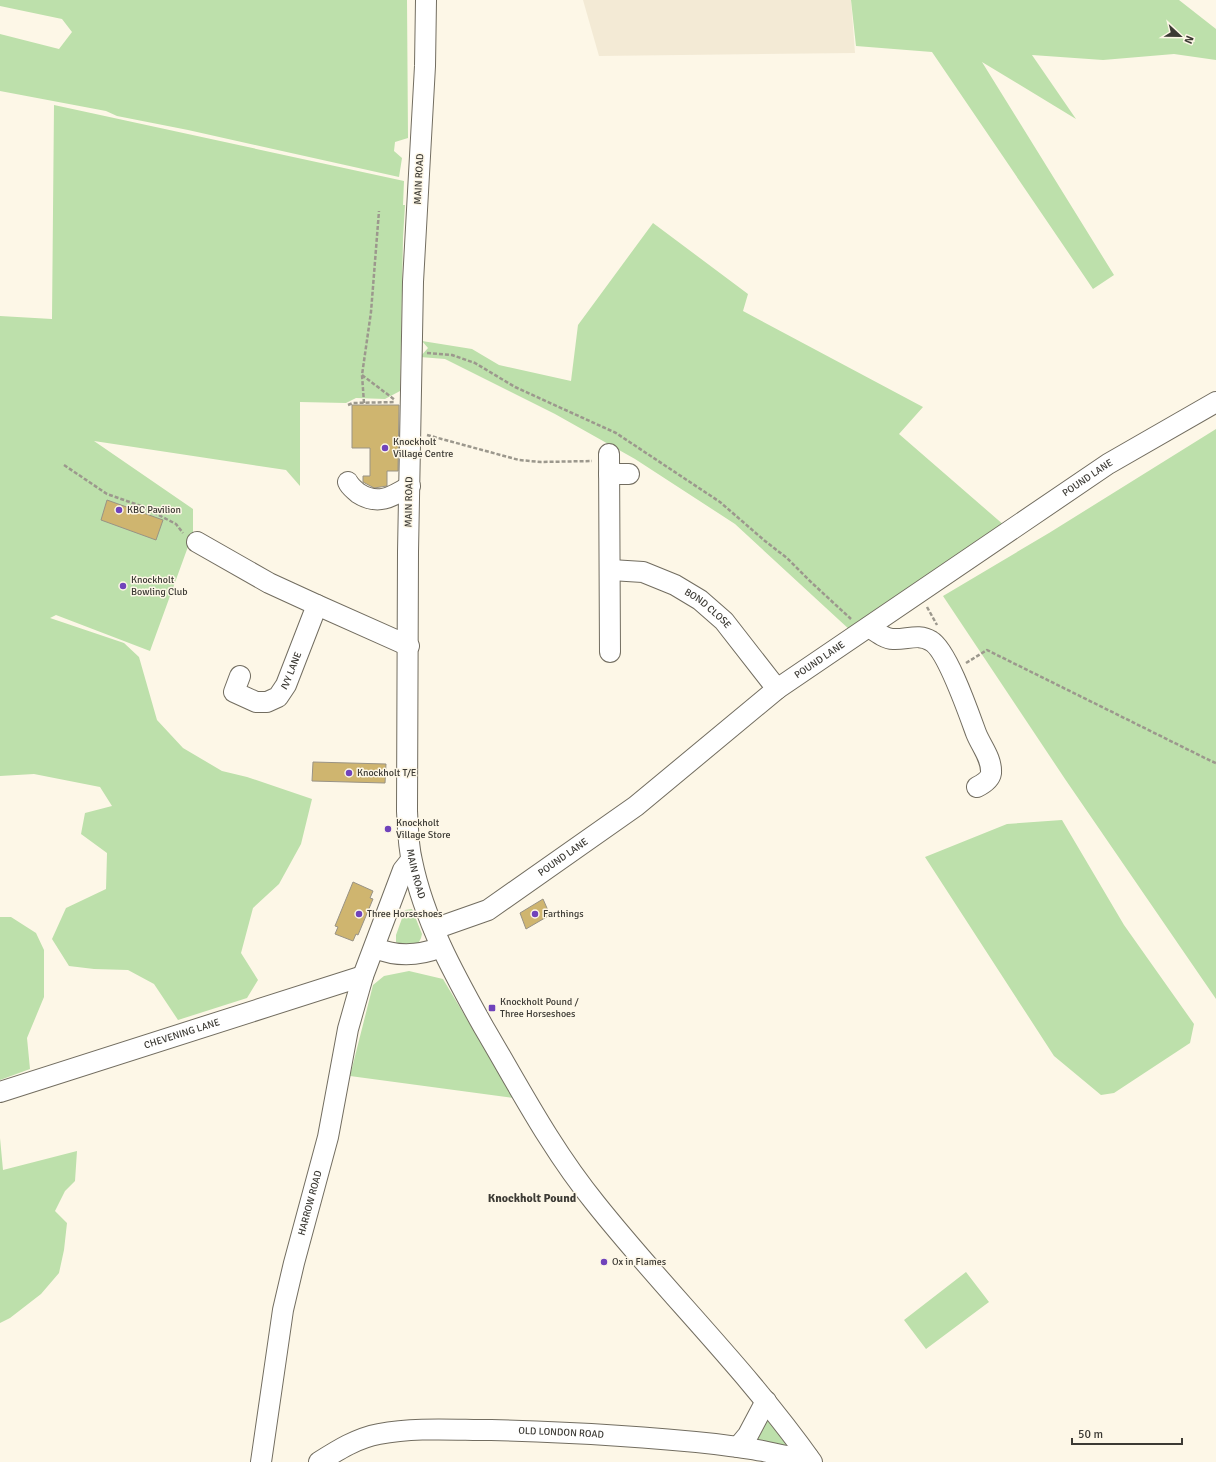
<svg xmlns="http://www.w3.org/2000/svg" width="1216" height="1462" font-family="Signika,sans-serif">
<rect width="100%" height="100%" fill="#fdf7e7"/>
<path fill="#f3ead5" d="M583,0H851L855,53L599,56Z"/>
<path fill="#bde0ab" d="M0,0H407L408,138L395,142L394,151L402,158L399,177L188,130L117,116L106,111L0,91V34L59,49L72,32L62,19L0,6Z
M851,0H1179L1216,29V60L1174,54L1103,60L1032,55L1076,119L982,62L1114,275L1093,289L932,52L856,46Z
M54,105L404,181L403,205H405L403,238L400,391L385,399L356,398L346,403L300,402V486L286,470L94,441L193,509V533L150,651L56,615L50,618L124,643L139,657L157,720L183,748L222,771L247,777L312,799L301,844L279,884L253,908L241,953L258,980L247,998L178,1020L154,984L128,970L94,969L69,966L52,939L66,908L106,889L107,853L81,834L85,813L112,806L100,787L34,774L0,776V316L52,319Z
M653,223L748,294L743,311L923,407L899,434L1005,526L851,631L735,524L635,459L555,414L445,359L420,357L428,348L422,341L472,349L499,365L571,381L578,325Z
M1216,429V999L1065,779L943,596L1049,533Z
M1062,820L1124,925L1194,1024L1190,1043L1114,1093L1101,1095L1054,1056L925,857L1007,824Z
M412,909L422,934L421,938L417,946L411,947L396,942V935L405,910Z
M0,917H11L36,933L44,950V997L27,1038L30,1069L0,1080Z
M409,971L443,979L514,1098L350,1076L373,985L384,976Z
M0,1138L3,1170L77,1151L75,1181L65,1191L55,1211L67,1223L64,1250L59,1273L41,1294L10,1318L0,1323Z
M966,1272L989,1302L926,1349L904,1320Z
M764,1413L788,1443V1448L750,1441Z"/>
<path fill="#cfb56f" stroke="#999385" d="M352,405H399L398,471H387V486L374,488L363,482V476H370V448H352Z
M107,500L163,520L156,540L101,520Z
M313,762L386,764L385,783L312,781Z
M353,882L373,891L370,898L373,899L358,935L356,934L353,941L335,934L338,927L335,926Z
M543,899L550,915L526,929L520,913Z"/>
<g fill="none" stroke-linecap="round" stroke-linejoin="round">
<g stroke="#726d60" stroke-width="22">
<g id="minor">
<path id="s1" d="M426,0L425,66L413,282L408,552L407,811C408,828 408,845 412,861C424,920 454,974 483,1026C519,1087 551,1149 596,1204C666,1292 747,1370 812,1462"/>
<path d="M609,454L610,652"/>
<path d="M609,474H629"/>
<path d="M348,482C350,487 354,489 358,493C378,506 392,497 410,486"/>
<path d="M197,542L269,583L317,605L409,646"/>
<path id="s2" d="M611,570L643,572L675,585L700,600L724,621L777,689"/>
<path d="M869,627C875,631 885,639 893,639C906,640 919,633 931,641C947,650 969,714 976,733C981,746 992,758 991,773C990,780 983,784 977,787"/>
<path id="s3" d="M240,676L234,692L256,702H267L278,697L286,685L317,605"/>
<path id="s4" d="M434,929L488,910L636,806L777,689L1108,464L1216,402"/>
<path d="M375,948C397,957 419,956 441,947"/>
<path id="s5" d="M0,1092L363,976"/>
<path d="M738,1447L748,1435L766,1401"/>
<path id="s6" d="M261,1462L283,1310L294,1263L328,1137L348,1029L363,976L403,870L411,860"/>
<path id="s7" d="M319,1462C338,1450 357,1438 379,1434C416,1427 454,1430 491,1430C566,1432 641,1436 715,1444C731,1446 747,1448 763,1451C778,1454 793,1459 808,1457"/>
</g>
</g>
<path stroke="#9c988d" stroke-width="2.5" stroke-dasharray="4 2" stroke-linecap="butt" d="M427,353L452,355L475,363L515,387L616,433L720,502L765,541L787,558L812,583L851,619
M362,375L395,400
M364,403L362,375L371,312L379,211
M348,405L353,403L395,402
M427,435L519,460L541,462L592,461
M64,465L107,494L141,506L176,524L183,533
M927,607L937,625
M966,663L987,650L1211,761L1216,763"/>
<use href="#minor" stroke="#fff" stroke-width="20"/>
</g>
<g fill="#7043bb" stroke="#fdf7e7" stroke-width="1.5">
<circle cx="385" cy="448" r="4"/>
<circle cx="119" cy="510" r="4"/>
<circle cx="123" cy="586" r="4"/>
<circle cx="349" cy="773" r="4"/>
<circle cx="388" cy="829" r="4"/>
<circle cx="359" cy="914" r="4"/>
<circle cx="535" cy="914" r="4"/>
<rect x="488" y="1004" width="8" height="8" rx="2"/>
<circle cx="604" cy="1262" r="4"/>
</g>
<g text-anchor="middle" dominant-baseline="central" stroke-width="3" stroke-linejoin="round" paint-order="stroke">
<g font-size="10" fill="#3c3a34" stroke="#fdf7e7">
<text transform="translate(419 179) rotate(-87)">MAIN ROAD</text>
<text stroke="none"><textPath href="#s4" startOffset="797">POUND LANE</textPath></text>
<text transform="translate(409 502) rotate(-89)">MAIN ROAD</text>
<text stroke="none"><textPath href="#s2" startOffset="107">BOND CLOSE</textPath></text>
<text stroke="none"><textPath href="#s4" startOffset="473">POUND LANE</textPath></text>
<text stroke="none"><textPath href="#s3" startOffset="94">IVY LANE</textPath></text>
<text stroke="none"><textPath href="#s4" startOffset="149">POUND LANE</textPath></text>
<text stroke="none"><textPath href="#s1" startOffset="875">MAIN ROAD</textPath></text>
<text stroke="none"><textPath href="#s5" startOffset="191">CHEVENING LANE</textPath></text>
<text stroke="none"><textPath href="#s6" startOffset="264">HARROW ROAD</textPath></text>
<text stroke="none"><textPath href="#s7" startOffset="249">OLD LONDON ROAD</textPath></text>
</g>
<g font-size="10" fill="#3c3a34" stroke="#fdf7e7" text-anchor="start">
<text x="393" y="442">Knockholt<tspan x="393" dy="12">Village Centre</tspan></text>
<text x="127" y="510">KBC Pavilion</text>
<text x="131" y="580">Knockholt<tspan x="131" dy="12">Bowling Club</tspan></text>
<text x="357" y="773">Knockholt T/E</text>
<text x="396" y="823">Knockholt<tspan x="396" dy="12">Village Store</tspan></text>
<text x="367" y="914">Three Horseshoes</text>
<text x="543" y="914">Farthings</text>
<text x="500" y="1002">Knockholt Pound /<tspan x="500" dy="12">Three Horseshoes</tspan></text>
<text x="612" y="1262">Ox in Flames</text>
</g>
<g font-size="12" font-weight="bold" fill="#3c3a34" stroke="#fdf7e7">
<text x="532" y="1198">Knockholt Pound</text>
</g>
</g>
<g transform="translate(1180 36) rotate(112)" stroke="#fdf7e7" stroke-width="3" paint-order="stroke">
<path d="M0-3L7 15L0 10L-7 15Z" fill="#3c3a34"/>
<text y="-6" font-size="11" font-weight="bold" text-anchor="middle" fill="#3c3a34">N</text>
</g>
<path d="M1072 1438v6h110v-6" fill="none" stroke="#3c3a34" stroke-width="2"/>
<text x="1078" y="1438" font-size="12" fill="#3c3a34" stroke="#fdf7e7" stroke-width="3" paint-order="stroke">50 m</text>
</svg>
